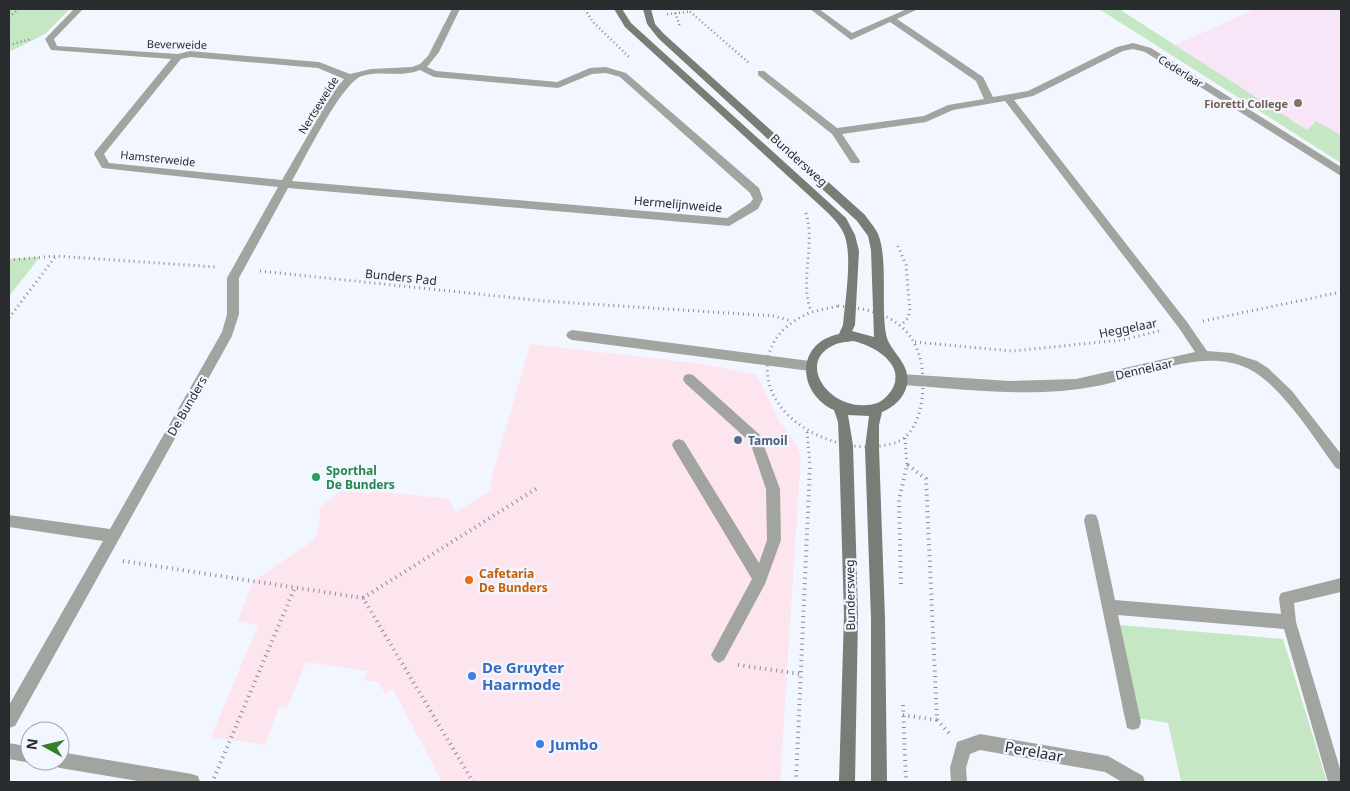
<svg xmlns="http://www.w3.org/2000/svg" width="1350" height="791" font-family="'Noto Sans',sans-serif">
<rect width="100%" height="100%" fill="#f2f7ff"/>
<path fill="#fde5f0" d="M530,344L704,364L757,375L778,419L792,438L801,454L780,782H442L393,689L385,694L379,682L364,680L367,671L306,662L287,708L279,707L265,745L211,737L258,625L237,621L254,581L315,539L320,519L319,508L342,490L368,493L377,491L448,499L456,512L493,489L490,483Z"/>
<path fill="#f8e6f8" d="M1255,9H1341V158L1169,48Z"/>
<path fill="#c5e7c4" d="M9,9H70L45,34L9,52Z
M1099,9H1119L1307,130L1316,121L1341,135V163Z
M40,257L9,296V259Z
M1108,624L1283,639L1327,782H1192L1181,781L1168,723L1124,716Z"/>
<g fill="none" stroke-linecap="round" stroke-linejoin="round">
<path stroke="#888c91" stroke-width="2.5" stroke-dasharray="1 3" stroke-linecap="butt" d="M585,9L592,21L630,58
M674,9L680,27
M687,9L749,63
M667,14L688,12
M9,17L19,9
M9,45L31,39"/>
<path stroke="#888c91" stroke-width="3" stroke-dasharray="1 4" stroke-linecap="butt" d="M806,213C816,246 799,279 811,311
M898,246L906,265L910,311L908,318L901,325
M9,260L56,256L216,267
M260,271L544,301L774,316L791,321
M838,306C887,309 922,327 923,381C923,397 921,415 912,429C905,441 894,444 880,446C831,453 759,416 768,359C771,339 787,323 805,315C815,310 827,309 838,306Z
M9,318L55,257
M1203,321L1341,292
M915,342L1012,351L1122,340L1163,330
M807,432L810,466
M905,438L907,466
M907,464L910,466"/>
<path stroke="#888c91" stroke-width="4" stroke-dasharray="1 4.5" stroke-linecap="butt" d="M908,465L926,479L937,720L949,733
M123,561L363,598L473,782
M901,584L899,500L907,465
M363,598L539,487
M738,665L801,674
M903,705L906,782
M903,715L937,720
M214,778L295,587
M796,782L810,465"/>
<path fill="#a2a49f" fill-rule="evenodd" d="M572,330L810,361L814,362L816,366L814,370L810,371L572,340L568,338L566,335L568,332Z
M689,374L693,375L760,435L780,489L781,540L765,584L724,660L719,663L714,660L711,655L752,579L674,449L672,445L674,441L679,439L684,441L759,563L767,540L766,489L750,442L685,383L683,379L685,375Z"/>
<path fill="#a2a49f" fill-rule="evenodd" d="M74,9H83L54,39L57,46L178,54L190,51L319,62L350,74L371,69L412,67L420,64L428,56L452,9H460L439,52L427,67L436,71L557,82L590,68L606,67L626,73L759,188L763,199L758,209L729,226L288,188L239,278V314L232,336L15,726L9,728V705L103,541L9,527V515L110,529L222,332L227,314V278L278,187L102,168L94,154L95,152L171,59L51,50L45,39ZM190,57L318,68L344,79L333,92L282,180L109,163L104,154L181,59ZM420,70L434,77L558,88L592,74L606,73L620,77L750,193L753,199L750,203L727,218L292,181C305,159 341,83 362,76C381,70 401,78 420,70Z
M810,9H819L852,33L907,9H918L897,19L983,77L993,97L1028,91L1117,47L1133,43L1151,48L1341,167V176L1145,52L1133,49L1123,51L1033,96L1014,100L1187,322L1207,351L1232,353L1257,361L1268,368L1292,391L1341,454V470L1336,468C1315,439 1281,385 1249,369C1204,346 1143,377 1097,386C1047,396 993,392 942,388C927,386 910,387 897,383L895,379L897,375L901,374L1010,381L1076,379L1195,352L1179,328L1005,101L953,110L926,122L842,134L860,161L859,163H851L832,134L758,75V71H764L837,128L924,116L948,105L984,99L976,81L890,22L851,40Z
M1091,514L1096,515L1098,520L1115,600L1281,614L1279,598L1281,593L1341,578V592L1294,603L1296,622L1341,772V782H1328L1284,629L1118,615L1141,722L1139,728L1133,730L1127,728L1084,520L1086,515Z
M980,734L1108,756L1143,776L1145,782H1122L1105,772L980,750L970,754L966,768L967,782H951L950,768L957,742Z
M9,743L30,747V761H35L30,763L9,759Z
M60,752L192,774L198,776L200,782H144L60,768L54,766L52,761H60Z"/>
<path fill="#7a7c76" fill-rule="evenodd" d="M614,9H622L631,23L846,218L855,235L859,251L855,325L852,331L874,337L871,250L868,236L857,221L658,38L647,24L643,9H651L655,24L664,34L865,215C869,221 875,227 878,234C888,257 881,306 886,334C889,352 911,362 907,385C904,398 894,407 882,412L879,425V448L885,619L887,782H871V619L865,448L869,416L848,415L853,445L858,615L855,782H839L844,615L839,445L838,422L834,410C797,393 795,343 839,334L843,325C845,301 853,255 844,234C840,225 834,219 827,212L625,27ZM853,341C877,346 912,369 887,396C880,404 870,406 859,405C825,403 798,361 834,345C840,342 847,342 853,341Z"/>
</g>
<circle fill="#8d6e63" stroke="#f2f7ff" stroke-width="2" cx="1298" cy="103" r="5"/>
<circle fill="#5c6f8a" stroke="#f2f7ff" stroke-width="2" cx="738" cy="440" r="5"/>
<circle fill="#2e9e5b" stroke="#f2f7ff" stroke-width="2" cx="316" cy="477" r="5"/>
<circle fill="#e8710a" stroke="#f2f7ff" stroke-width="2" cx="469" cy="580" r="5"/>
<g fill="#3f7fe0" stroke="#f2f7ff" stroke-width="2">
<circle cx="472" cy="676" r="5"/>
<circle cx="540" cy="744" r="5"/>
</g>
<g text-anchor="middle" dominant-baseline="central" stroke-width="4.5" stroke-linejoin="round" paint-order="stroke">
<g font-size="11" fill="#292c2f" stroke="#f2f7ff">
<text transform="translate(177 44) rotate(1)">Beverweide</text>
<text transform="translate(1181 71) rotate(32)">Cederlaar</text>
<text transform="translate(318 105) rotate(-58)">Nertseweide</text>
<text transform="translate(158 158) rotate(6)">Hamsterweide</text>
</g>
<g font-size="11" font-weight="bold" fill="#785e54" stroke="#f2f7ff" text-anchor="end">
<text x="1288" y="103">Fioretti College</text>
</g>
<g font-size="12" fill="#292c2f" stroke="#f2f7ff">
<text transform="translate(799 160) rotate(42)">Bundersweg</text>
<text transform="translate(678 204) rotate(5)">Hermelijnweide</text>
<text transform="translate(401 277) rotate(6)">Bunders Pad</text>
<text transform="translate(1128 328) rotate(-11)">Heggelaar</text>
<text transform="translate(1144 369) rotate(-13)">Dennelaar</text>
<text transform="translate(187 406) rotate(-60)">De Bunders</text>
<text transform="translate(850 595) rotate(-91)">Bundersweg</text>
</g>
<g font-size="12" font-weight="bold" fill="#4e5e75" stroke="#f2f7ff" text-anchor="start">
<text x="748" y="440">Tamoil</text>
</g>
<g font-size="12" font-weight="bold" fill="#27864d" stroke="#f2f7ff" text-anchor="start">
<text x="326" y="470">Sporthal<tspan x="326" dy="14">De Bunders</tspan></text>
</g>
<g font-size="12" font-weight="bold" fill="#c56008" stroke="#f2f7ff" text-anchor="start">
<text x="479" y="573">Cafetaria<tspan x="479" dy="14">De Bunders</tspan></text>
</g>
<g font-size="15" font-weight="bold" fill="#366cbe" stroke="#f2f7ff" text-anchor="start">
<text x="482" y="667">De Gruyter<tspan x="482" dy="17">Haarmode</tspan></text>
<text x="550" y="744">Jumbo</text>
</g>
<g font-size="15" fill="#292c2f" stroke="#f2f7ff">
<text transform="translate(1034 751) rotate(10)">Perelaar</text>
</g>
</g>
<rect width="1350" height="791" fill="none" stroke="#292c2f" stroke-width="20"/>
<g transform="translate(45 746) rotate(278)"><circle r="24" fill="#f2f7ff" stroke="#a2a6ac"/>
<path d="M0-4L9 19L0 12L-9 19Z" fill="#358129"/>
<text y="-8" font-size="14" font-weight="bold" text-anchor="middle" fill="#292c2f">N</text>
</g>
</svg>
